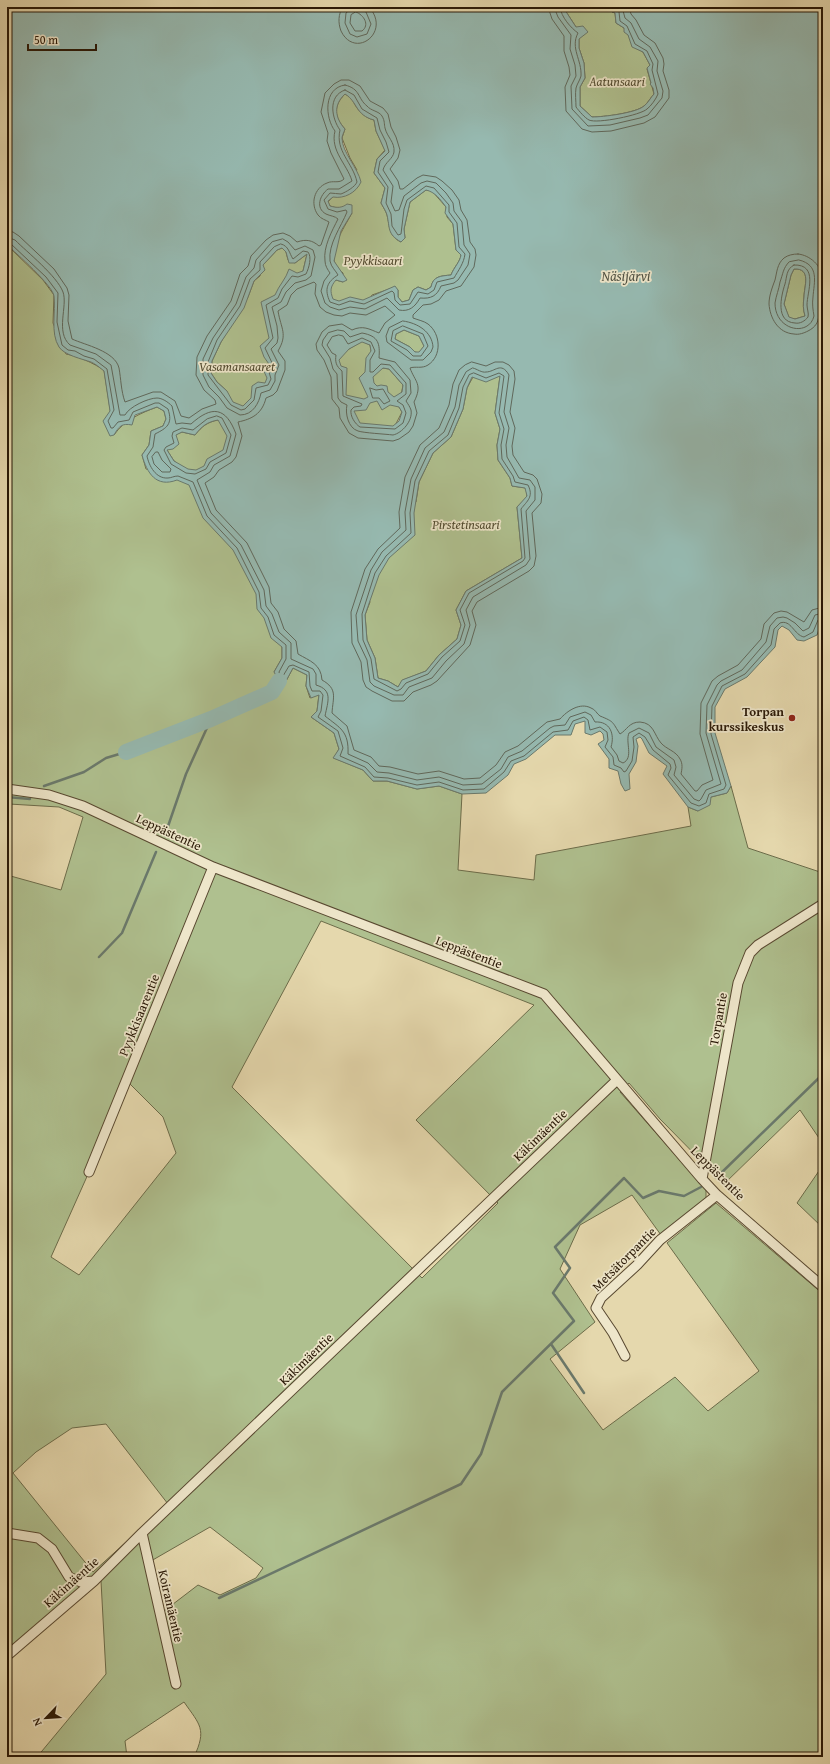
<svg xmlns="http://www.w3.org/2000/svg" width="830" height="1764" font-family="'Gentium Book Plus',serif">
<rect width="100%" height="100%" fill="#e5d8ad"/>
<filter id="stains"><feTurbulence type="fractalNoise" baseFrequency=".005" numOctaves="4"/><feColorMatrix values="0 0 0 0 .2 0 0 0 0 .09 0 0 0 0 .02 0 0 0 .5 -.17"/></filter>
<radialGradient id="worn" r=".72"><stop offset=".6" stop-color="#630" stop-opacity="0"/><stop offset="1" stop-color="#630" stop-opacity=".3"/></radialGradient>
<path fill="#afc08f" stroke="#6c6c4a" fill-rule="evenodd" d="M563,7H612V12L615,13L616,23L624,28L636,48L643,52L650,65L647,69L654,94C651,97 648,103 644,106C636,113 603,117 592,117L580,106V87L585,78L584,63L579,48V39L584,34L576,27Z
M345,94L352,98C355,108 364,118 374,120L376,131L385,150L377,159L374,173L385,188L381,203C383,207 386,211 387,215C390,226 388,236 401,242L405,238L404,229L410,202L426,190L432,191L446,207L447,217L453,224L456,250L461,255C460,262 454,267 451,275C441,276 433,276 431,287L426,290L418,287L413,290L409,300L402,302L398,297V290L395,287L372,295L343,343L342,347L349,349L362,341L370,345L371,351L383,368L389,369L403,385L399,407L402,412L282,647V658L274,672L286,681L293,668L307,675L306,686L310,698L319,694L317,711L311,717L334,733L339,749L334,758L363,770L373,781H387L417,789L439,786L462,794L458,870L534,880L536,855L691,826L688,807L698,811L711,797L727,793L731,786L748,848L823,873V1144L800,1110L724,1184L660,1119L629,1083L620,1092L706,1190V1199L661,1235L632,1195L580,1225L560,1269L595,1322L550,1359L603,1430L675,1377L708,1411L759,1371L667,1243L716,1203L823,1294V1757H194C207,1729 200,1725 184,1702L125,1741L127,1757H37L106,1674L101,1581L11,1657L7,1666V875L61,890L83,817L59,807L9,804L7,809V248L9,247L43,280L54,295L53,323L66,354C78,356 93,363 104,370L114,435C124,420 141,413 157,407L164,411L166,419L163,426L151,431L149,445L142,455L146,469L157,471L177,463L174,461L167,450L175,435L182,432L195,435C202,426 208,422 218,420L227,391L217,382L211,373L212,361L221,342L248,297L254,281L260,276L263,265L277,250L282,248L286,252L288,260L295,263L307,254L303,271L343,282V273C340,270 335,266 334,260C332,245 345,226 352,213L344,207L337,208L330,206L328,202L357,170L350,158L342,138L345,129C334,117 333,106 345,94ZM321,921L534,1005L416,1120L498,1203L422,1278L232,1087ZM127,1081L163,1117L176,1153L79,1275L51,1257L89,1172ZM106,1424L168,1504L93,1572L13,1473L36,1452L72,1428ZM210,1527L263,1568L256,1578L220,1595L198,1585L164,1611L151,1561Z
M794,269C812,268 804,286 804,297C803,304 803,309 805,316L795,319L789,318L784,304L791,275Z
M404,330L419,336L424,346L419,353L415,352L410,347L395,339L396,334Z
M500,376L495,413L500,429L497,445L498,460L510,478L512,486L526,488L527,497L517,507L522,558L466,591L456,610L461,625L457,639L439,655L426,671L403,680L398,687L388,681L378,678L375,658L367,640L365,615L370,602L349,551L416,502L419,482L433,453L451,437L463,409L467,388L473,377Z
M823,1165V1228L797,1203Z"/>
<path fill="#96b9b0" stroke="#6a796c" fill-rule="evenodd" d="M7,7H563L576,27L583,26L588,32L579,39V48L584,63L585,78L580,87V106L592,117C603,117 636,113 644,106C648,103 651,97 654,94L653,88L650,84L651,83L647,68L650,65L643,52L632,47L628,35L624,32V28L616,23L615,13L612,12V7H823V618L817,635L804,641L797,640L789,630L782,626L778,630L775,647L747,677L725,689L715,707V733L731,786L727,793L711,797L710,805L698,811L688,807L663,774L667,766L649,753L642,739L640,737L636,739L638,746L636,762L629,774L630,789L625,791L621,784L618,771L609,768V759L598,744L604,740L603,734L600,731L591,735L585,733V721L575,724L571,735H555L526,759L514,764L508,775L486,793L462,794L439,786L417,789L387,781H373L363,770L333,758L339,749L334,733L311,717L317,711L319,695L311,698L306,686L307,675L293,668L286,681H279L274,672L282,658V647L271,638L264,618L257,609L256,594L233,550L203,518L189,485L177,480C156,488 147,473 142,455L149,445L151,431L163,426L166,419L164,411L157,407L135,415L132,425C122,423 119,426 114,435L110,436L103,421L110,411L104,371C100,368 96,364 91,362C82,359 64,355 59,347C50,333 56,311 54,296C53,286 16,253 7,245ZM345,94C358,102 355,115 374,120L376,131L385,151L377,159L374,173L385,188L381,203C383,207 386,211 387,215C390,228 387,234 401,242L405,238L404,229L410,202L426,190C435,192 440,199 446,207L445,213L453,224L456,250L461,255C460,262 454,267 451,275C441,276 433,276 431,287L426,290L418,287L413,290L409,300L402,302L398,297V290L395,286L363,300L350,297L339,301L333,299C330,291 330,287 336,280L343,282L347,280L334,261L341,231L352,213V205L347,204C342,208 337,208 330,206L328,201L333,197C344,199 356,193 361,182C358,168 342,152 342,138C342,136 344,132 345,129C335,118 333,105 345,94ZM282,248L286,252L289,263H295L307,254L303,271L297,273L289,269C286,279 279,285 275,295L261,302L269,338L260,346L264,357L271,367H262L267,378L265,383L258,382L252,386L251,398L243,406L233,402L227,391L217,382L211,373L212,361L221,342L244,308L254,281L265,270L263,265L277,250ZM794,269C812,268 804,287 804,297C803,304 803,309 805,316L795,319L789,317L784,304L791,275ZM404,330L419,336L424,346L419,352H415L410,347L395,339L396,334ZM362,342L370,345L371,351L366,358L365,372L359,378L368,397L364,399L346,395L347,368L341,366L339,360L349,349ZM383,368L389,369L403,385L402,392L394,397L388,392L387,386L381,385L377,386L374,383L373,377ZM500,376L495,413L500,429L497,445L498,460L510,478L512,486L525,488L527,496L517,507L522,558L466,591L456,610L461,625L457,639L439,655L426,671L402,680L398,687L388,681L378,678L375,658L367,640L365,615L379,575L389,558L415,535L414,513L419,482L433,453L451,437L463,409L467,388L472,377L486,382ZM377,401L382,410L390,405L399,407L402,412L399,421L393,426L360,423L354,411L366,410L370,403ZM218,420L227,436L223,450L207,459L204,466L196,470L188,469L174,461L167,450L173,449L179,444L176,435L182,432L195,435C202,426 207,422 218,420Z"/>
<g fill="none" stroke-linecap="round" stroke-linejoin="round">
<path stroke="#60685b" stroke-width="1" d="M343,7C338,14 338,23 341,31C355,60 392,32 369,7
M353,7L346,13L345,23L350,34L357,37L367,34L371,24L366,12L357,7
M548,7L552,19L564,36V51L569,67L570,75L565,87L566,111L582,129L592,132L611,131L644,123L655,117L669,98V90L663,71L664,64L663,58L655,43L644,35L636,20L631,14L629,7
M554,7L558,17L571,35L570,49L575,65L576,76L571,86L572,109L588,126L610,125L640,118L648,115L662,98L663,91L657,71L658,61L650,47L639,39L631,23L625,18L622,7
M560,7C561,17 571,28 578,33C570,48 582,60 581,76C580,80 577,84 576,88C575,94 576,101 576,107C579,111 585,118 589,120C597,124 641,115 647,109C651,106 656,99 658,94L652,70L653,64L647,51L635,44L627,26L620,21L619,12L616,7
M356,12C364,15 370,25 362,31H355L350,23L351,15Z
M345,85C361,89 357,98 367,106C371,111 379,111 382,116C385,121 384,124 385,128C387,137 395,142 394,152C393,159 385,162 383,170L393,186L391,202L395,211L399,210L404,196L421,183L427,181L436,183L446,193L453,203L454,211L462,222L464,245L470,254L468,265L458,280L454,283L441,286C437,296 431,299 420,298C415,307 409,312 399,310L387,298L365,309L350,307L339,310L330,307L325,303L321,291L324,281L330,273C328,270 325,266 325,261C323,247 332,231 338,219C335,216 330,216 326,214C315,208 320,195 328,189H339L352,181C347,164 330,151 335,131C325,118 323,88 345,85Z
M345,90L354,95L362,109L377,118L380,130L386,142L389,152L380,161L378,172L388,187L386,203L391,214L392,226L398,235L401,234L404,209L407,200L426,186L434,188L449,205V212L457,223L459,247L465,254C464,263 458,271 454,278L437,282L434,290L428,294L418,292L410,304L400,305L395,300L394,293L392,291L364,304L350,301L339,305L330,302C324,289 327,282 338,275C336,271 331,267 330,261C328,244 341,227 347,212L346,210L337,212L328,209L324,200L330,193C334,193 337,194 341,194C346,192 355,187 357,182C353,163 335,151 340,130C332,119 327,96 345,90Z
M7,231L13,232L19,236L54,269L67,288L69,295L68,321L72,339C85,345 115,351 119,368C121,379 121,391 125,402L153,392H161L175,401L181,416L189,418L202,409L216,404L215,400L204,390L196,375L197,357L207,336L231,301L240,274L248,266L251,256L266,240L273,235L283,233L290,236L297,242C306,239 312,240 319,246L321,245L329,222C326,220 321,219 318,215C310,204 314,188 327,183C333,180 339,184 344,179L331,153L327,141L328,133L321,112L325,93L334,84L341,80H349L360,86L370,101L383,108L388,114L391,127L396,137L400,150L398,158L390,169L398,181L400,189H403L417,178L423,175L436,177L442,181L452,190L459,200L461,210L467,220L470,242L475,249L476,255L474,267L461,286L446,291L439,300L431,304L423,305L413,315V318C418,320 424,321 428,324C441,334 442,356 428,365C422,369 415,366 410,368C415,382 423,384 414,402L417,413L413,426L409,432L399,439L393,441L358,438L349,433L340,418L339,408L332,399L331,377L324,360L317,350L316,344L322,332L329,326L342,324L352,330C363,325 369,329 379,333L385,323L395,315L385,306L366,315L350,313L342,316L334,315L326,312L320,307L315,294L316,284L314,282L297,289L291,295L287,305L278,311C281,329 288,334 278,351L285,361V370L277,391L273,395L266,398C262,414 252,419 238,422L242,436L236,457L232,462L219,470L214,477L205,483L216,510L247,543L269,587L271,603L278,612L284,629L296,641L298,654C310,661 321,664 322,680C338,689 333,697 332,713L347,726L354,750L371,757L379,766L390,767L418,774L439,771L464,779L480,778L496,765L505,752L518,746L547,722L560,719C567,711 580,702 591,708C595,709 597,714 600,716C615,722 612,722 620,734C627,730 629,722 640,722C654,723 654,735 661,743C666,749 676,751 680,759C683,764 682,769 681,774L695,791H697L702,785L713,780L700,734L701,703L712,681L718,676L738,665L761,639L764,624L774,613L781,611L787,612L804,622L812,610L823,607
M7,237L15,240C27,252 57,276 63,292C68,306 55,332 70,345L96,354L111,365L120,415H125C129,407 148,398 157,398C162,398 168,402 172,406L176,424L182,423L191,424C212,405 226,407 236,434L230,456L214,465L210,472L197,480L211,513L241,545L264,590L266,606L272,614L279,632L291,643V659L313,669L316,674V685C333,690 328,701 325,716C340,728 349,731 348,754L368,763L377,772L389,773L417,780L439,777L463,785L482,784L501,769L508,757L522,751L550,728L554,726L565,725L570,717L585,712L591,715L595,722C610,721 615,734 611,747L617,755L619,761L623,763C634,758 625,742 629,733L639,728L649,733L656,747L674,760L676,767L674,775L694,799L699,801L701,799L706,790L721,784L706,733L707,705L717,685L721,681L742,670L766,642L770,626L777,618L783,617L787,618L795,623L803,631L809,628L815,615L823,613
M283,239L288,242L295,250L305,246L313,250L315,257L311,276L306,280L295,283L286,292L281,302L272,307L277,326L278,338L277,343L271,349L279,365L275,375V381L270,390L261,393C259,403 253,415 240,415L227,408L219,397L209,387L203,375V359L213,338L236,304L246,277L254,268L256,260L272,242Z
M7,242L11,244L46,277L58,293L57,322L62,345L68,350L75,351L84,356L94,359L107,369L114,410L108,421L111,428H113L118,422L129,420L133,412L155,403H159L168,409C173,424 167,428 155,434L153,447L147,456C149,466 156,479 168,478C171,478 174,476 178,476L193,482L207,516L237,548L259,592L261,608L268,617L274,635L286,645V659L279,672L280,676H283L289,666L293,665L309,672L310,686L312,691H320L323,695L321,711L318,717L338,731L343,748L340,756L365,767L374,777L388,778L417,785L439,782L463,790L484,789L504,772L511,761L524,756L553,732L568,730L573,721L584,717L588,720L590,730L600,727L607,732L608,740L605,747L613,757L614,765L621,768L624,772L626,771L632,761L634,747L633,737L639,733L645,737L653,750L670,764L671,768L668,775L691,803L699,806L706,803L709,794L724,789L726,785L711,734L712,706L722,686L745,674L771,645L774,629L780,623C791,619 794,635 804,637L813,632L818,620L823,618
M281,244C289,246 289,253 293,259L303,251L308,252C312,257 309,268 306,274L298,277L292,276L282,289L278,298L266,305L273,338L265,348L274,367L269,372L271,379L268,385L256,388L254,400L245,409L241,410L231,405L208,375V362L217,340L240,306L250,279L260,270V262L274,247Z
M798,254C810,255 822,266 822,278C822,285 819,290 819,296C817,310 824,323 808,331C804,333 799,335 794,334C778,333 770,318 769,304C769,296 772,288 775,280C777,272 777,264 784,258C788,255 793,254 798,254Z
M799,260C820,265 814,282 813,297C812,304 813,310 814,316C809,337 775,331 775,303C776,296 779,289 780,282C783,274 783,268 789,262Z
M794,265C819,264 807,292 807,305C807,309 809,313 808,317C805,321 800,324 795,323C775,322 781,296 785,284C787,277 786,269 794,265Z
M403,321C418,323 432,332 433,347L431,352L423,360H411L387,342L386,336L389,328Z
M403,326L423,334L428,346L421,356H413L407,350L391,341L393,331Z
M338,330L344,331L350,337L362,333C379,336 380,344 379,358L395,362L410,380L411,393L406,401C408,404 410,407 411,410C413,421 402,433 393,435C385,434 364,433 358,431C348,428 345,413 347,405L341,402L338,398L337,374L333,369L330,358L322,345L323,340L328,333Z
M339,335L343,336L348,344L362,338L371,342L375,351L370,360V372H373L381,364L390,365L406,383V394L397,401L403,405L406,413L403,423L395,429L360,427C355,424 350,416 351,410L354,407L361,406L362,404L343,396L342,371C336,366 335,362 336,355L332,353L327,345L332,337Z
M472,362L486,366L495,362H503L509,365L514,371L515,379L510,412L515,428L512,446L513,455L524,472L533,475L537,479L542,494L541,503L532,513L536,556L534,566L529,571L477,602L472,611L476,625L470,645L437,681L431,685L413,692L404,701H392L372,691L366,687L363,680L361,662L352,643L351,612L365,569L378,549L400,528L399,512L405,477L420,445L439,428L449,405L453,384L459,370L465,365Z
M473,368C477,369 482,373 486,372C495,372 501,361 509,375L504,412L509,428L506,445L507,457L519,478L530,480L535,487V500L526,511L530,559L526,565L473,597L466,610L470,625L464,644L446,661L432,678L409,687L403,695H394L374,686L370,682L367,660L358,641L356,615L371,570L382,552L406,530L405,512L411,479L425,448L444,432L455,407L459,385L466,372Z
M474,373L486,378L499,373L504,376L499,413L504,429L501,445L502,459L513,476L515,482L528,485C534,497 527,501 521,509L525,558L523,561L469,593L460,610L465,625L460,641L442,657L428,674L406,683L401,689L397,691L374,679L371,659L363,640L362,614L375,573L386,556L411,533L410,513L415,481L429,451L448,435L459,408L463,387L469,375Z
M370,388L376,390L383,389L390,401L384,404L379,398H373Z
M217,416L222,418L231,435L226,453L210,462L206,469L195,474L186,473L171,464L164,450L166,447L174,443L172,436L173,432L182,428L193,430L207,419Z
M156,452H158L162,460L171,469L170,472H162L154,464L152,457Z"/>
<path stroke="#6a796c" stroke-width="2.5" d="M44,786L84,772L106,758L126,752
M7,797L30,799
M165,835L186,774L211,719
M99,957L122,933L156,852
M716,1178L823,1074
M551,1344L584,1393
M219,1598L461,1484L481,1454L502,1392L574,1321L553,1293L570,1268L555,1247L624,1178L643,1198L659,1191L684,1196L701,1187"/>
<path stroke="#96b9b0" stroke-width="16" d="M126,752L211,719L272,692L279,681"/>
<g stroke="#584830" stroke-width="11">
<path id="street" d="M7,789L49,795L83,806L213,867L544,994L702,1179L717,1195L823,1287
M89,1172L213,867
M702,1179L738,983L750,953L758,945L823,904
M625,1356L613,1333L596,1308L601,1298L637,1265L660,1240L717,1195
M7,1533L38,1538L52,1549L69,1577L81,1582L94,1581
M142,1533L176,1684
M9,1654L94,1581L142,1533L617,1080"/>
</g>
<use href="#street" stroke="#eee6ca" stroke-width="9"/>
</g>
<circle fill="#8f2418" stroke="#eee6ca" stroke-width="1.5" cx="792" cy="718" r="4"/>
<g text-anchor="middle" dominant-baseline="central" stroke-width="3.5" stroke-linejoin="round" paint-order="stroke">
<g font-size="13" font-style="italic" fill="#514a2f" stroke="#eee6ca">
<text x="617" y="81">Aatunsaari</text>
<text x="373" y="260">Pyykkisaari</text>
<text x="237" y="366">Vasamansaaret</text>
<text x="466" y="524">Pirstetinsaari</text>
</g>
<g font-size="13" font-weight="bold" fill="#291806" stroke="#eee6ca" text-anchor="end">
<text x="784" y="711">Torpan<tspan x="784" dy="15">kurssikeskus</tspan></text>
</g>
<g font-size="13" fill="#291806" stroke="#eee6ca">
<text transform="translate(169 832) rotate(25)">Leppästentie</text>
<text transform="translate(469 952) rotate(21)">Leppästentie</text>
<text transform="translate(139 1015) rotate(-68)">Pyykkisaarentie</text>
<text transform="translate(718 1019) rotate(-80)">Torpantie</text>
<text transform="translate(540 1135) rotate(-44)">Käkimäentie</text>
<text transform="translate(718 1173) rotate(45)">Leppästentie</text>
<text transform="translate(624 1259) rotate(-45)">Metsätorpantie</text>
<text transform="translate(306 1359) rotate(-44)">Käkimäentie</text>
<text transform="translate(71 1582) rotate(-42)">Käkimäentie</text>
<text transform="translate(171 1606) rotate(77)">Koiramäentie</text>
</g>
<g font-size="14" font-style="italic" fill="#4f5042" stroke="#eee6ca">
<text x="626" y="276">Näsijärvi</text>
</g>
</g>
<rect width="830" height="1764" fill="none" stroke="#e5d8ad" stroke-width="24"/>
<rect x="8" y="8" width="814" height="1748" fill="none" stroke="#291806" stroke-width="2"/>
<rect x="12" y="12" width="806" height="1740" fill="none" stroke="#291806"/>
<g transform="translate(46 1718) rotate(245)" stroke="#eee6ca" stroke-width="3" paint-order="stroke">
<path d="M0-3L7 15L0 10L-7 15Z" fill="#291806"/>
<text y="-6" font-size="11" font-weight="bold" text-anchor="middle" fill="#291806">N</text>
</g>
<path d="M28 44v6h68v-6" fill="none" stroke="#291806" stroke-width="2"/>
<text x="34" y="44" font-size="12" fill="#291806" stroke="#eee6ca" stroke-width="3" paint-order="stroke">50 m</text>
<rect width="100%" height="100%" filter="url(#stains)"/>
<rect width="100%" height="100%" fill="url(#worn)"/>
</svg>
